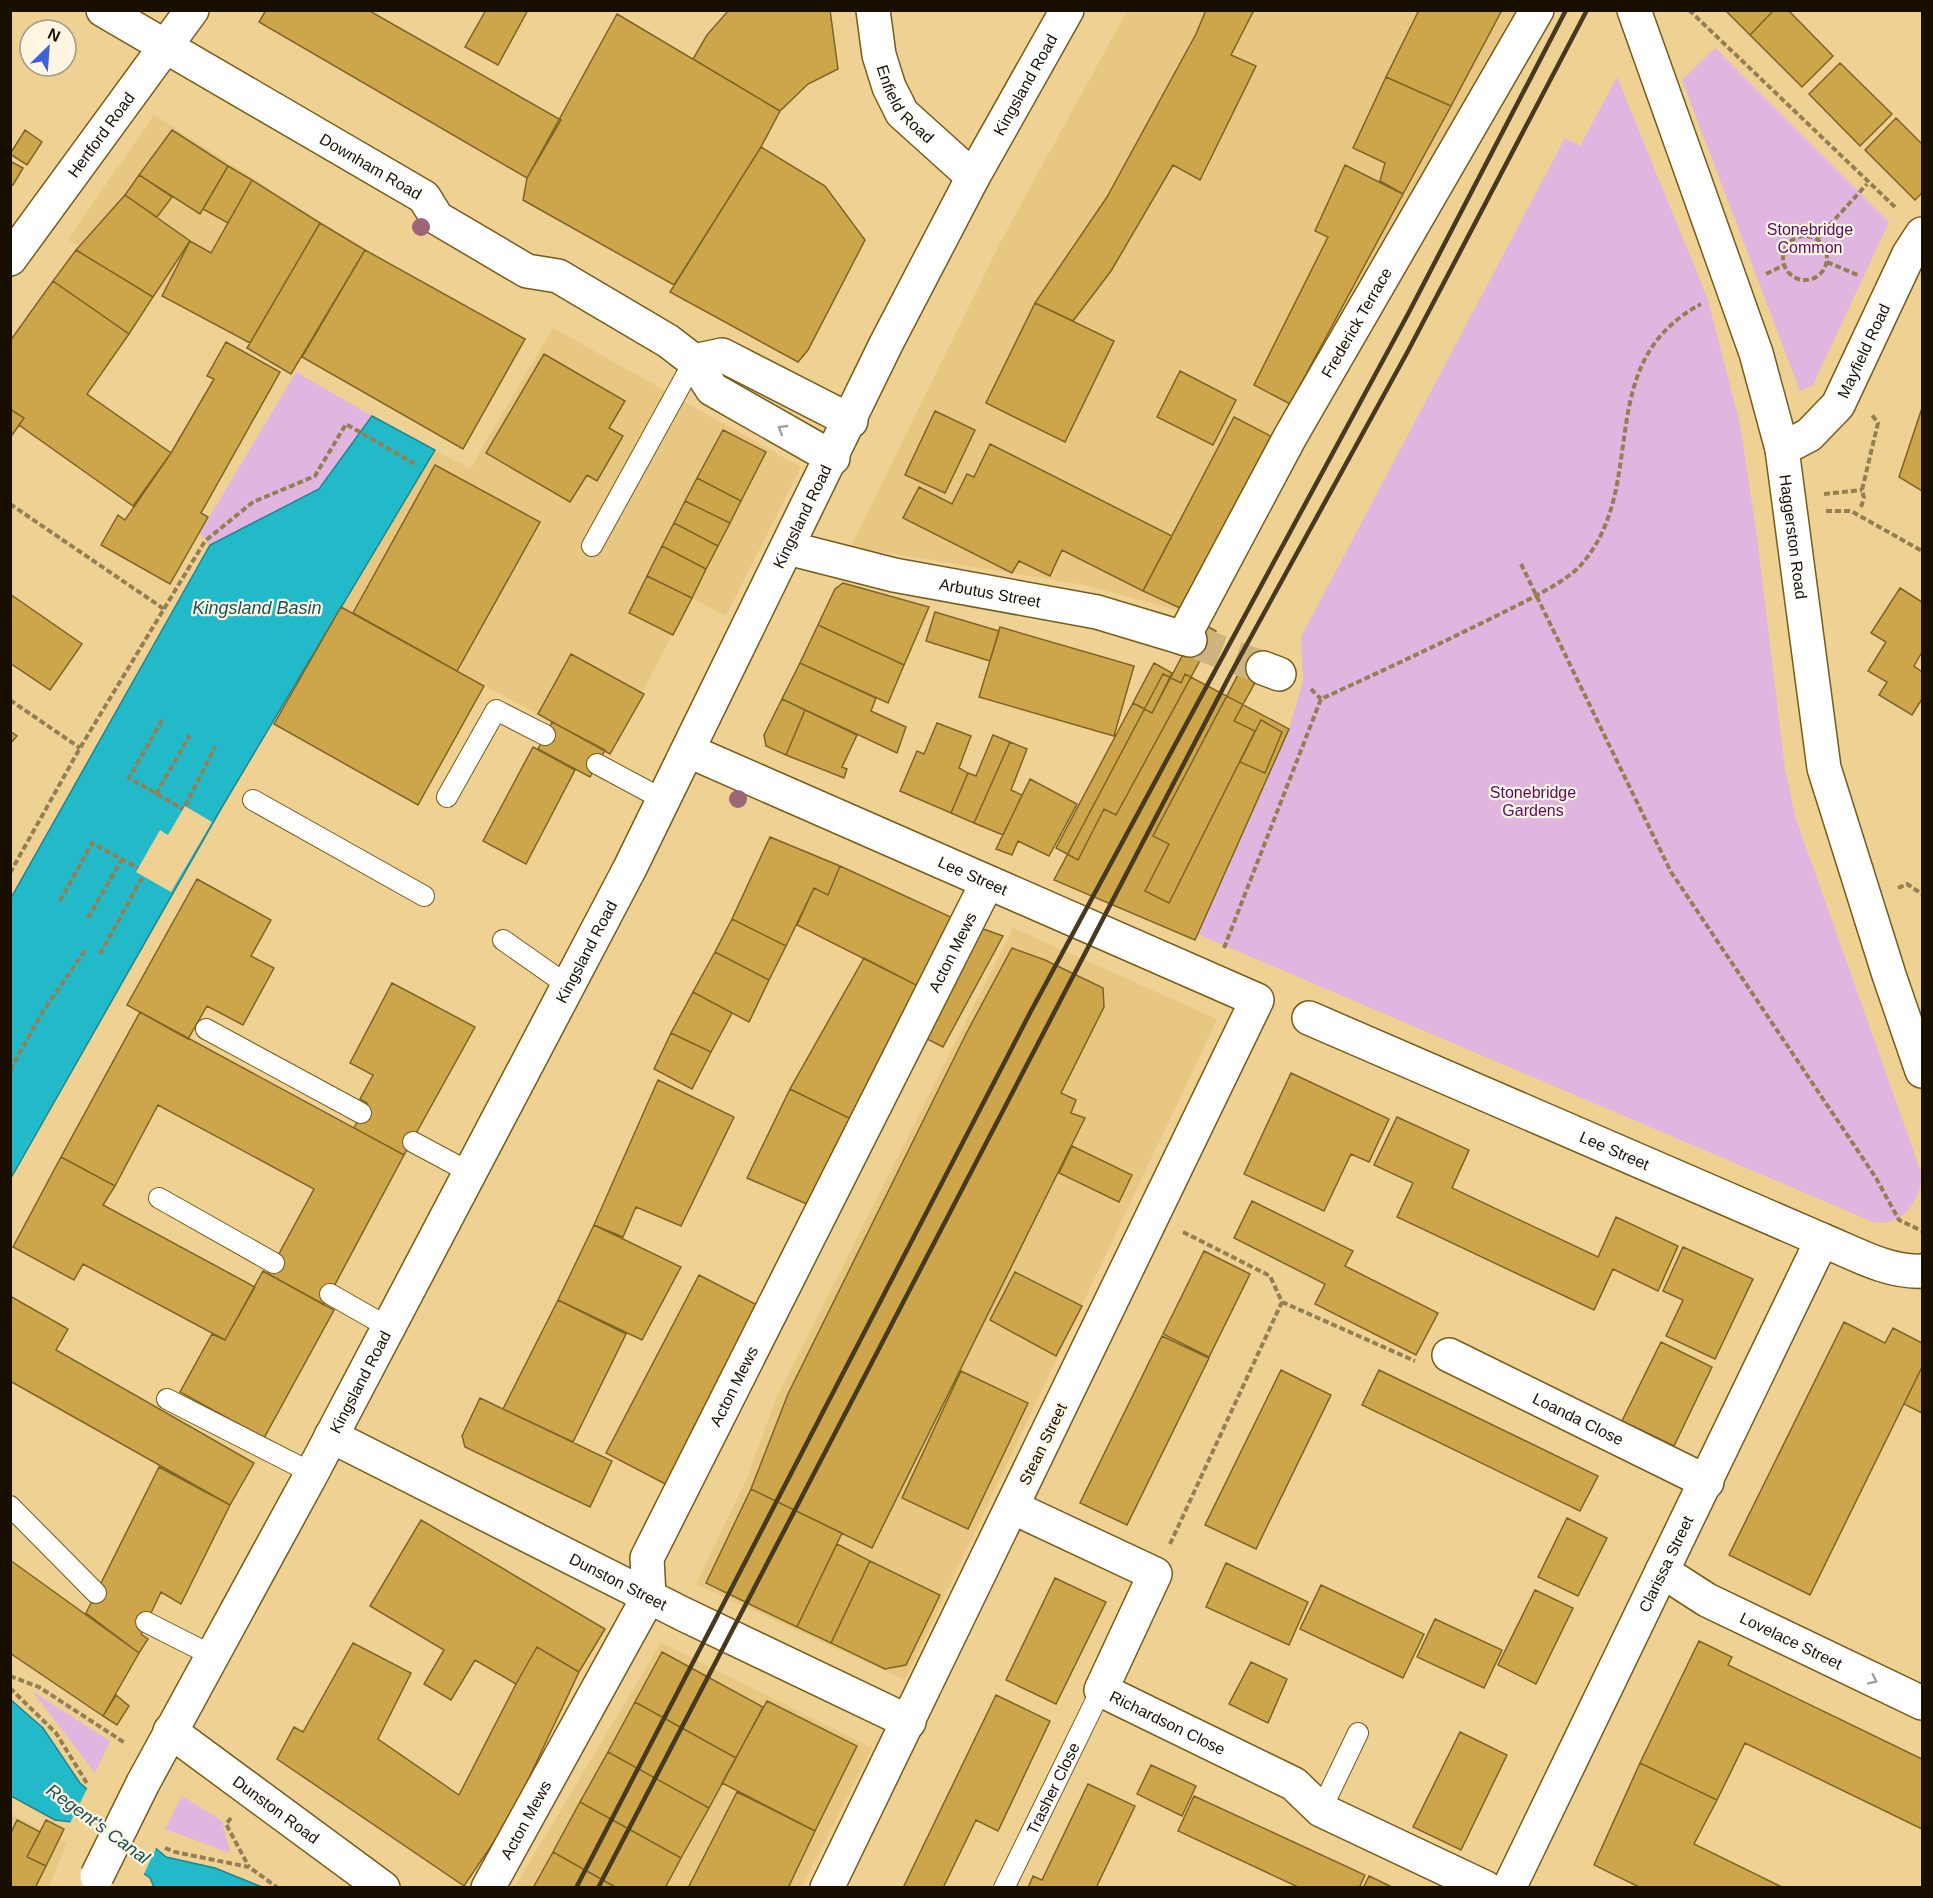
<svg xmlns="http://www.w3.org/2000/svg" width="1933" height="1898" font-family="Arial,sans-serif">
<rect width="100%" height="100%" fill="#eed193"/>
<path fill="#e7c781" d="M1127,11H1549L1191,614L1085,585L851,547L1000,243Z
M154,115L365,250L299,363L68,240Z
M553,328L801,467L726,616L691,598L610,754L341,607L435,450L470,469Z
M1013,928L1217,1019L905,1680L696,1584L746,1481L776,1399Z
M661,1643L872,1748L802,1887L514,1888Z
M10,1813L66,1843L49,1887H11Z"/>
<path fill="#e0b6e0" d="M1715,48L1889,222L1813,385L1800,391L1682,80Z
M1617,77L1708,300L1740,424L1757,537L1785,769L1796,819L1921,1172C1924,1199 1900,1229 1873,1222L1197,934L1289,729L1303,681L1301,637L1565,138L1580,146Z
M296,372L372,416L319,489L210,545L200,533Z
M32,1691L110,1741L95,1773Z
M182,1796L222,1821L230,1853L165,1829Z"/>
<path fill="#22b9c9" stroke="#1f868d" stroke-width="1.5" d="M372,416L435,450L222,807L11,1178V898L210,545L319,489Z
M10,1699L43,1728L80,1783L166,1857L215,1868L262,1887H154L150,1878L72,1822L55,1820L11,1796Z"/>
<path fill="#eed193" d="M185,806L212,822L171,892L136,872L160,830L168,835Z
M88,1787L157,1846L143,1876L69,1825Z"/>
<path fill="#cda64c" stroke="#7e6425" stroke-width="1.5" d="M266,10H368L561,120L527,178L259,22Z
M486,10H528L498,65L465,47Z
M729,10H830L838,69L808,84L780,111L693,59L707,35Z
M1206,10H1254L1231,55L1256,66L1200,180L1173,165L1111,271L1073,321L1035,303L1107,197L1196,34Z
M1419,10H1502L1451,106L1386,77Z
M1725,10H1774L1750,35Z
M1774,10H1788L1833,56L1802,87L1750,35Z
M617,14L780,111L761,147L674,285L523,200L527,178Z
M1840,63L1892,114L1860,146L1809,94Z
M1386,77L1451,106L1403,194L1380,181L1385,163L1353,148Z
M1896,118L1922,144V193L1915,200L1865,150Z
M25,130L42,142L27,165L10,154Z
M172,130L228,166L200,214L139,175Z
M761,147L825,186L865,240L808,350L798,362L670,292Z
M10,161L23,168L13,185L10,184Z
M1345,165L1403,194L1290,404L1254,385L1328,237L1315,231Z
M228,166L252,180L228,223L203,209Z
M139,175L172,197L157,217L125,195Z
M252,180L320,223L250,343L162,296L190,241L211,253Z
M125,195L190,241L153,297L76,250Z
M320,223L365,250L291,374L247,348Z
M76,250L153,297L129,334L53,281Z
M365,250L525,339L463,449L302,357Z
M53,281L129,334L87,394L171,453L133,506L19,425L24,418L10,409V341Z
M1035,303L1114,341L1065,442L986,403Z
M226,342L280,372L201,513L208,517L170,584L101,545L118,515L125,520L171,453L214,379L207,376Z
M544,354L625,401L609,428L623,436L597,481L587,475L570,502L486,453Z
M1180,371L1236,400L1213,445L1157,417Z
M1922,408V491L1899,477Z
M10,409L24,418L10,438Z
M935,411L975,430L945,493L905,475Z
M1234,417L1286,444L1195,615L1143,591Z
M723,430L766,452L741,501L697,478Z
M990,444L1172,536L1143,591L1062,550L1050,576L1019,561L1012,573L903,518L919,487L952,504L967,474L974,477Z
M435,465L540,522L457,671L353,613Z
M697,478L741,501L730,523L685,501Z
M685,501L730,523L718,546L674,523Z
M674,523L718,546L706,569L662,546Z
M662,546L706,569L692,598L647,576Z
M647,576L692,598L673,635L629,613Z
M843,583L929,607L904,665L818,625L835,589Z
M1900,588L1922,602V652L1914,666L1922,672V699L1912,715L1879,695L1887,682L1868,671L1886,642L1871,633Z
M10,594L82,644L50,690L10,663Z
M341,607L484,686L418,805L274,724Z
M935,612L999,631L990,661L926,641Z
M1200,622L1216,631L1116,815L1104,809L1078,860L1056,848L1133,703L1152,713Z
M818,625L904,665L888,703L800,663Z
M1000,627L1134,666L1114,736L979,697Z
M1251,650L1268,659L1234,721L1255,731L1169,903L1145,891L1169,844L1153,836Z
M571,654L644,694L610,754L538,714Z
M800,663L876,698L871,711L906,727L897,753L782,699Z
M1154,663L1172,673L1152,713L1133,703Z
M1163,674L1181,683L1185,674L1289,729L1195,940L1054,880Z
M782,699L805,710L786,755L766,746L764,735Z
M805,710L857,735L842,767L847,769L844,778L786,755Z
M1261,720L1282,732L1265,773L1240,762Z
M552,722L605,750L590,777L538,749Z
M937,723L971,736L959,768L968,773L951,813L900,791L917,751L924,754Z
M10,731L17,736L10,744Z
M993,735L1010,742L974,823L951,813L968,773L976,776Z
M1010,742L1027,749L1011,790L1022,795L1003,835L974,823Z
M533,747L575,770L526,864L483,841Z
M1030,779L1077,804L1049,856L1018,841L1012,855L996,849Z
M770,837L840,866L828,895L814,888L786,946L732,919Z
M840,866L953,918L920,987L797,925L814,888L828,895Z
M197,879L271,920L251,956L274,968L243,1025L207,1006L188,1039L127,1005Z
M732,919L786,946L769,980L715,952Z
M975,926L1003,936L943,1047L923,1037Z
M1012,948L1045,960L1103,988L1104,1007L1061,1093L1076,1100L1071,1113L1085,1118L872,1548L751,1489L788,1394L967,1032Z
M715,952L769,980L749,1022L693,992Z
M864,958L920,987L859,1123L790,1089Z
M392,983L475,1027L404,1155L354,1128L367,1103L360,1099L373,1075L350,1063Z
M693,992L732,1013L711,1052L671,1033Z
M140,1012L404,1155L324,1305L268,1274L314,1189L158,1105L115,1186L61,1157Z
M671,1033L711,1052L692,1089L654,1069Z
M1291,1073L1389,1119L1369,1162L1351,1154L1324,1211L1244,1174Z
M658,1080L734,1117L681,1226L636,1207L623,1237L594,1225Z
M790,1089L859,1123L816,1208L747,1178Z
M1397,1117L1469,1150L1452,1188L1598,1257L1616,1217L1678,1246L1658,1291L1613,1269L1594,1310L1397,1217L1413,1183L1374,1165Z
M1072,1146L1132,1175L1119,1202L1059,1173Z
M61,1157L115,1186L103,1205L255,1287L225,1340L83,1264L74,1280L13,1247Z
M1252,1201L1353,1251L1345,1266L1438,1313L1416,1355L1315,1304L1325,1284L1234,1238Z
M594,1225L681,1267L642,1340L558,1300Z
M1683,1247L1753,1279L1715,1359L1666,1336L1683,1300L1663,1291Z
M1204,1251L1250,1274L1209,1357L1163,1334Z
M263,1271L334,1310L264,1438L180,1392L212,1334L225,1340Z
M1015,1272L1082,1306L1056,1356L990,1320Z
M699,1275L761,1307L669,1486L606,1453Z
M10,1296L68,1329L56,1350L254,1463L230,1505L10,1381Z
M558,1300L626,1334L573,1442L503,1409Z
M1844,1322L1885,1343L1893,1328L1922,1343V1367L1810,1595L1729,1555Z
M1162,1336L1209,1358L1127,1525L1080,1503Z
M1661,1342L1712,1367L1674,1446L1622,1421Z
M1922,1367V1413L1904,1404Z
M1281,1370L1331,1395L1256,1549L1205,1525Z
M1379,1370L1598,1476L1580,1511L1362,1405Z
M961,1371L1028,1403L968,1529L902,1498Z
M480,1398L612,1461L590,1507L465,1447L462,1436Z
M159,1467L230,1505L181,1604L161,1592L141,1634L148,1639L139,1653L86,1613Z
M751,1489L842,1533L797,1627L706,1583Z
M1567,1518L1607,1538L1578,1596L1538,1577Z
M421,1520L605,1629L579,1672L537,1647L516,1684L475,1660L451,1700L424,1684L444,1650L370,1606Z
M837,1544L870,1561L831,1643L797,1627Z
M10,1560L139,1653L103,1716L10,1653Z
M870,1561L940,1595L906,1665L885,1669L831,1643Z
M1226,1563L1308,1602L1289,1645L1206,1607Z
M1055,1578L1106,1602L1056,1704L1006,1680Z
M1321,1585L1424,1634L1403,1678L1300,1629Z
M1535,1590L1573,1608L1536,1684L1498,1665Z
M1435,1619L1502,1650L1484,1688L1417,1657Z
M1699,1641L1732,1657L1728,1665L1922,1759V1829L1745,1743L1717,1800L1640,1763Z
M353,1643L411,1673L378,1739L459,1795L516,1684L537,1647L579,1672L510,1818L464,1886L277,1759L294,1727L303,1732Z
M662,1652L763,1707L736,1758L635,1702Z
M1251,1662L1287,1679L1268,1723L1229,1704Z
M116,1695L129,1706L117,1725L103,1716Z
M996,1695L1050,1721L998,1831L976,1820L943,1888H903Z
M767,1701L857,1746L815,1831L722,1783Z
M635,1702L736,1758L709,1808L608,1752Z
M1460,1732L1507,1755L1461,1850L1413,1827Z
M608,1752L709,1808L681,1858L580,1802Z
M1640,1763L1717,1800L1694,1844L1784,1888H1641L1594,1865Z
M1151,1765L1196,1786L1182,1816L1137,1794Z
M1088,1784L1135,1806L1096,1888H1028L1033,1876L1042,1880Z
M737,1792L815,1831L788,1888H688Z
M1194,1796L1365,1875L1359,1888H1300L1178,1831Z
M580,1802L681,1858L665,1888H617L553,1852Z
M17,1820L40,1832L27,1857L46,1866L35,1888H10V1835Z
M46,1820L64,1829L46,1866L27,1857Z
M553,1852L617,1888H533Z
M1369,1876L1394,1888H1363Z"/>
<g fill="none" stroke-linecap="round" stroke-linejoin="round">
<path stroke="#ceb47d" stroke-width="33" stroke-dasharray="33 16" stroke-linecap="butt" d="M1190,640L1263,668"/>
<g stroke="#765c1c" stroke-width="22">
<g id="service">
<path d="M592,546L694,361"/>
<path d="M597,764L664,800"/>
<path d="M447,797L496,710L545,735"/>
<path d="M253,800L424,896"/>
<path d="M503,940L567,985"/>
<path d="M206,1029L361,1113"/>
<path d="M413,1142L469,1172"/>
<path d="M159,1198L274,1263"/>
<path d="M330,1294L388,1327"/>
<path d="M167,1399L312,1473"/>
<path d="M10,1506L96,1593"/>
<path d="M146,1622L211,1655"/>
<path d="M1321,1810L1358,1733"/>
<path id="s1" d="M1004,1888L1101,1690"/>
</g>
</g>
<g stroke="#765c1c" stroke-width="36">
<g id="minor">
<path id="s2" d="M873,10L879,55L889,87L902,113L973,177"/>
<path id="s3" d="M1634,10L1756,353L1782,449L1824,768L1889,975L1922,1071"/>
<path id="s4" d="M10,259L192,10"/>
<path id="s5" d="M1782,449L1809,435L1838,405L1909,254L1922,234"/>
<path id="s6" d="M788,548L894,575L1097,612L1190,640"/>
<path id="s7" d="M1183,638L1290,437L1537,10"/>
<path d="M1263,668L1279,674"/>
<path id="s8" d="M689,751L1257,1000L827,1888"/>
<path id="s9" d="M1309,1018L1822,1240C1854,1253 1888,1273 1922,1271"/>
<path id="s10" d="M1449,1355L1707,1482"/>
<path id="s11" d="M331,1436L683,1614L909,1722"/>
<path id="s12" d="M1012,1507L1155,1574L1101,1690L1294,1784L1321,1810L1486,1888"/>
<path id="s13" d="M1662,1571L1707,1600L1922,1703"/>
<path id="s14" d="M170,1731L383,1888"/>
<path id="s15" d="M488,1888L649,1596L647,1558L987,883"/>
<path id="s16" d="M1509,1888L1822,1240"/>
</g>
</g>
<g stroke="#765c1c" stroke-width="36">
<g id="tertiary">
<path id="s17" d="M103,10L424,197L437,218L527,271L558,276L668,341L694,361L712,389L833,458"/>
<path d="M694,361L722,355L851,421"/>
</g>
</g>
<g stroke="#765c1c" stroke-width="36">
<g id="trunk">
<path id="s18" d="M143,1783L312,1473L630,868L886,344L973,177L1067,10"/>
</g>
</g>
<path stroke="#947f55" stroke-width="4" stroke-dasharray="6 3" stroke-linecap="butt" d="M1689,10L1897,209
M1783 258a22 22 0 1 1 44 0a22 22 0 1 1-44 0Z
M1817,239L1867,184
M1827,262L1860,276
M1766,274L1784,265
M1824,494L1862,490
M10,504L164,609
M1861,507L1864,498L1862,490L1878,423L1872,415
M1826,511H1851L1922,551
M1521,564L1671,872L1876,1178L1899,1220L1922,1231
M1311,689L1321,699
M10,700L80,748
M162,720L129,778L183,809
M156,794L190,735
M185,806L215,747
M10,873L80,748L205,541L253,502L315,476L346,424L417,465
M1898,888L1907,884L1922,894
M60,901L92,843L138,868
M88,918L122,859
M1224,948L1321,699C1382,671 1442,643 1502,613C1524,602 1564,583 1580,566C1652,486 1589,364 1701,304
M100,954L143,876
M10,1070L42,1013L86,949
M1183,1232L1270,1276L1282,1302L1415,1361
M1170,1544L1282,1302
M10,1676L39,1687L125,1743
M10,1688L56,1733L88,1785
M231,1818L226,1824L249,1867
M165,1848L175,1852L249,1867L278,1888"/>
<use href="#service" stroke="#fff" stroke-width="20"/>
<use href="#minor" stroke="#fff" stroke-width="33"/>
<use href="#tertiary" stroke="#fff" stroke-width="33"/>
<use href="#trunk" stroke="#fff" stroke-width="33"/>
<path stroke="#473920" stroke-width="4.5" d="M576,1888L1031,1011L1408,314L1566,10
M598,1888L1230,675L1408,351L1587,10"/>
<g stroke="#765c1c" stroke-width="36" stroke-linecap="butt">
<path id="trunk-bridge" d="M97,1876L143,1783"/>
</g>
<use href="#trunk-bridge" stroke="#fff" stroke-width="33"/>
</g>
<g fill="#9e6477">
<circle cx="421" cy="227" r="9"/>
<circle cx="738" cy="799" r="9"/>
</g>
<defs><path id="oneway-chevron" d="M-2-3.5L2.5 0L-2 3.5" fill="none" stroke-width="1.6" stroke-linecap="round" stroke-linejoin="round" transform="scale(1.5)"/></defs>
<g stroke="#a39f99">
<use href="#oneway-chevron" transform="translate(782 429) rotate(-150)"/>
<use href="#oneway-chevron" transform="translate(1873 1680) rotate(26)"/>
</g>
<g text-anchor="middle" dominant-baseline="central" stroke-width="4.5" stroke-linejoin="round" paint-order="stroke">
<g font-size="16" fill="#190f00" stroke="#fef5e3">
<text stroke="none"><textPath href="#s18" startOffset="1914">Kingsland Road</textPath></text>
<text stroke="none"><textPath href="#s2" startOffset="102">Enfield Road</textPath></text>
<text stroke="none"><textPath href="#s4" startOffset="154">Hertford Road</textPath></text>
<text stroke="none"><textPath href="#s17" startOffset="310">Downham Road</textPath></text>
<text stroke="none"><textPath href="#s7" startOffset="360">Frederick Terrace</textPath></text>
<text stroke="none"><textPath href="#s5" startOffset="132">Mayfield Road</textPath></text>
<text stroke="none"><textPath href="#s18" startOffset="1428">Kingsland Road</textPath></text>
<text stroke="none"><textPath href="#s3" startOffset="552">Haggerston Road</textPath></text>
<text stroke="none"><textPath href="#s6" startOffset="207">Arbutus Street</textPath></text>
<text stroke="none"><textPath href="#s8" startOffset="310">Lee Street</textPath></text>
<text stroke="none"><textPath href="#s18" startOffset="942">Kingsland Road</textPath></text>
<text stroke="none"><textPath href="#s15" startOffset="1050">Acton Mews</textPath></text>
<text stroke="none"><textPath href="#s9" startOffset="333">Lee Street</textPath></text>
<text stroke="none"><textPath href="#s18" startOffset="456">Kingsland Road</textPath></text>
<text stroke="none"><textPath href="#s15" startOffset="564">Acton Mews</textPath></text>
<text stroke="none"><textPath href="#s10" startOffset="144">Loanda Close</textPath></text>
<text transform="translate(1043 1444) rotate(-64)">Stean Street</text>
<text stroke="none"><textPath href="#s16" startOffset="360">Clarissa Street</textPath></text>
<text stroke="none"><textPath href="#s11" startOffset="322">Dunston Street</textPath></text>
<text stroke="none"><textPath href="#s13" startOffset="147">Lovelace Street</textPath></text>
<text stroke="none"><textPath href="#s12" startOffset="360">Richardson Close</textPath></text>
<text stroke="none"><textPath href="#s1" startOffset="111">Trasher Close</textPath></text>
<text stroke="none"><textPath href="#s14" startOffset="132">Dunston Road</textPath></text>
<text stroke="none"><textPath href="#s15" startOffset="78">Acton Mews</textPath></text>
</g>
<g font-size="16" fill="#5c0b60" stroke="#fef5e3">
<text x="1810" y="229">Stonebridge<tspan x="1810" dy="18">Common</tspan></text>
<text x="1533" y="792">Stonebridge<tspan x="1533" dy="18">Gardens</tspan></text>
</g>
<g font-size="18" font-style="italic" fill="#185259" stroke="#fef5e3">
<text x="257" y="608">Kingsland Basin</text>
<text transform="translate(98 1824) rotate(36)">Regent's Canal</text>
</g>
</g>
<rect width="1933" height="1898" fill="none" stroke="#190f00" stroke-width="24"/>
<g transform="translate(48 48) rotate(25)"><circle r="28" fill="#fef5e3" stroke="#a29988" stroke-width="1.5"/>
<path d="M0-4.5L10 22L0 15L-10 22Z" fill="#3d64d6"/>
<text y="-9" font-size="16" font-weight="bold" text-anchor="middle" fill="#190f00">N</text>
</g>
</svg>
